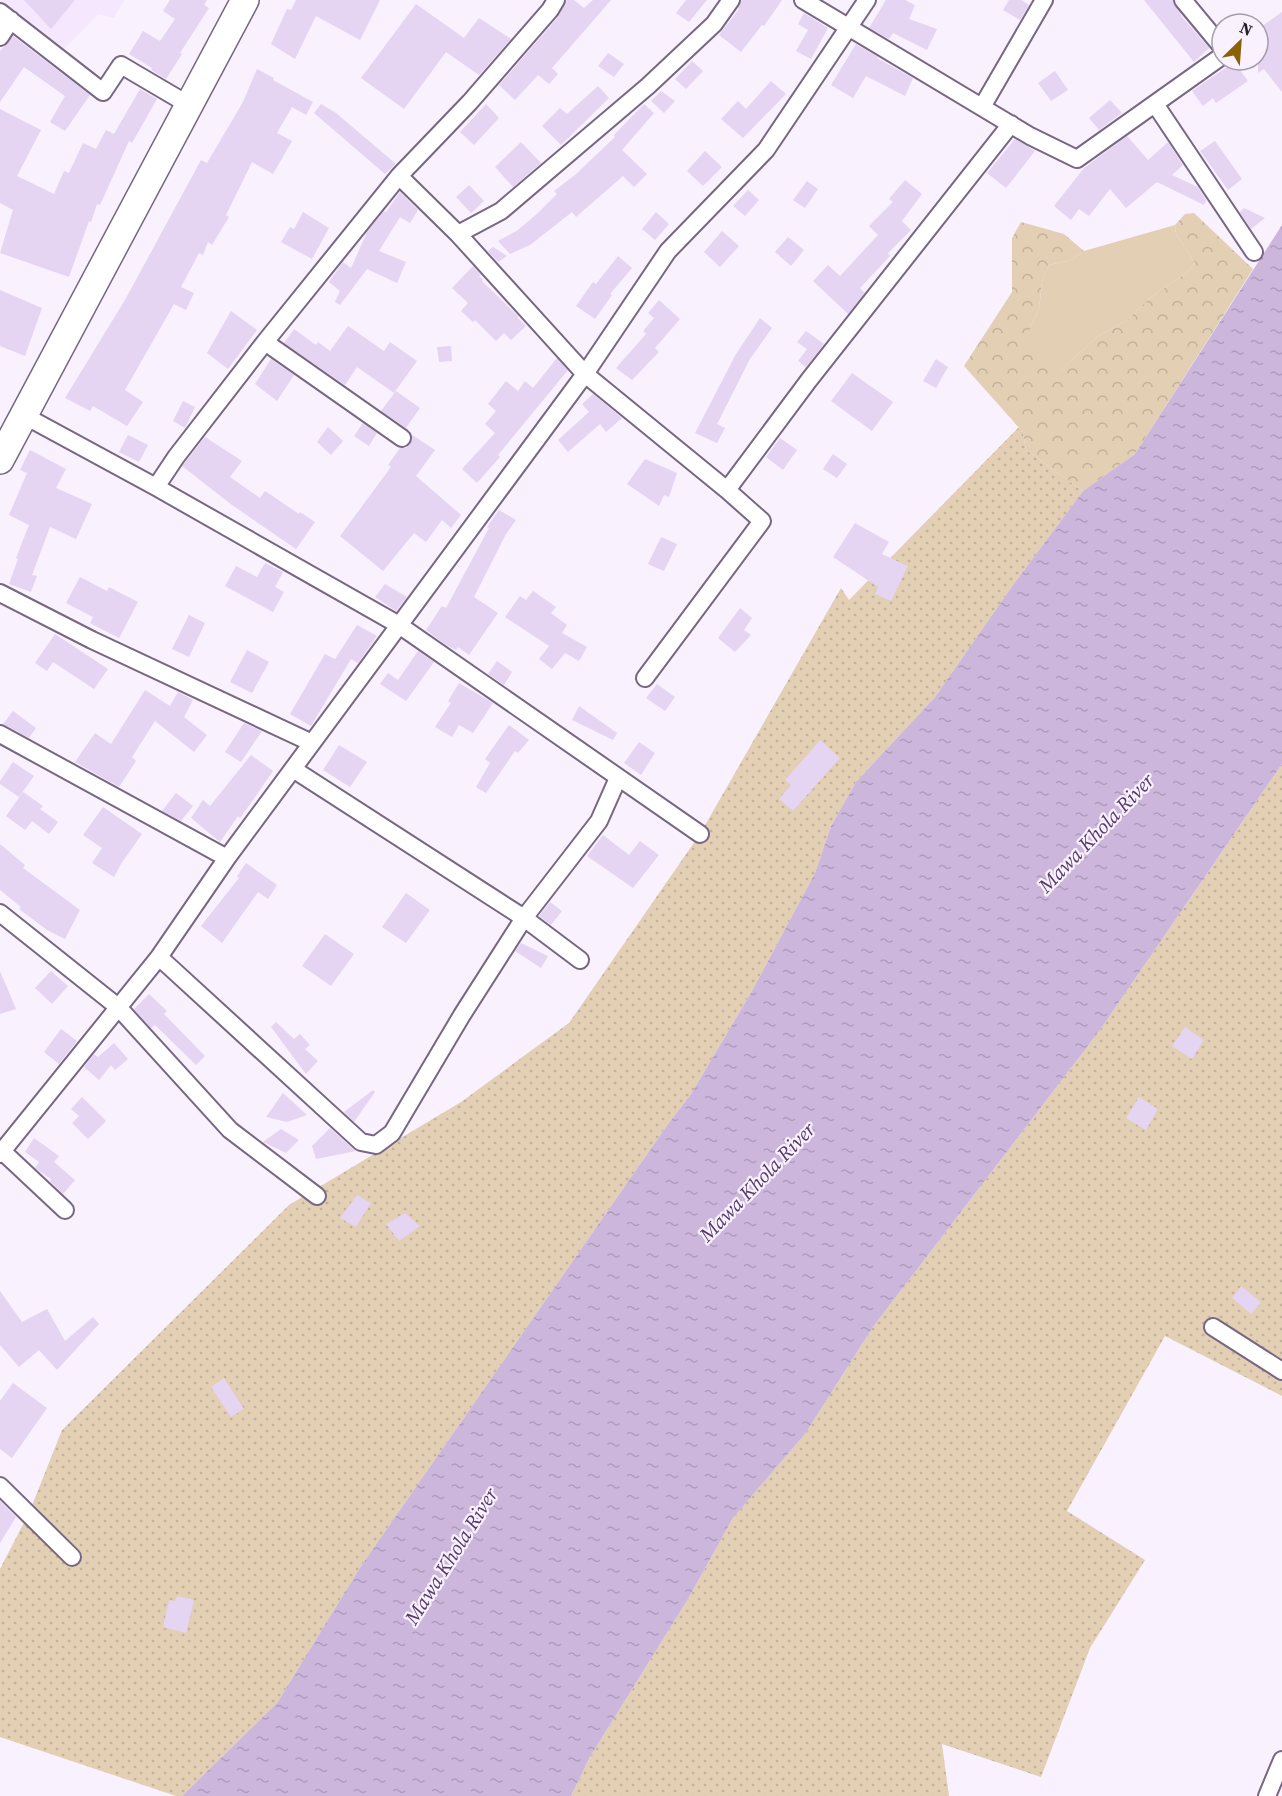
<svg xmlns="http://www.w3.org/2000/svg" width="1282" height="1796" font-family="'Source Serif 4',serif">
<defs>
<pattern id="grass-dots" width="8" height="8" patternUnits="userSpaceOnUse" patternTransform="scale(1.5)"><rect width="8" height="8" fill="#e2cfb4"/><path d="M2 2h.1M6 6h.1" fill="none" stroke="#c2b19b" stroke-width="1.8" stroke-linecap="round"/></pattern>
<pattern id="forest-crowns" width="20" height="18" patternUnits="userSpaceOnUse" patternTransform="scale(1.5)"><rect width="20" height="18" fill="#e2cfb4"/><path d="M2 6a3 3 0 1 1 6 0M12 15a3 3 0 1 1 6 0" fill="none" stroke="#c2b19b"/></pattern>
<pattern id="water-ripples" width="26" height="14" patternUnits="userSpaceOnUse" patternTransform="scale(1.5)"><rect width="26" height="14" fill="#ccb6db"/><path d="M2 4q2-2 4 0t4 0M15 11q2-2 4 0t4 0" fill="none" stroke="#af9cbc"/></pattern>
</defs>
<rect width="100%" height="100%" fill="#f9f1fe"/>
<path fill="#f4e7fe" d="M0,0H124L114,18L98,14L63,50Z"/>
<path fill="url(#grass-dots)" d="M1019,427L1023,432L1026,450L1083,491L1013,585L935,697L856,782L831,826L815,873L752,991L691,1094L668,1124L361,1566L277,1703L182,1796H176L0,1737V1569L29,1513L62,1430L289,1205L461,1102L569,1023L700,834L841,588L849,600Z
M1282,764V1396L1165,1336L1067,1511L1145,1560L1090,1648L1041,1777L942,1744L949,1796H571L590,1757L688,1599L733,1518L805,1434L873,1327L1100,1030Z"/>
<path fill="url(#forest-crowns)" d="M1194,213L1253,269L1135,454L1083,491L1026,450L1023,432L964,366L1012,292V238L1021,222L1064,234L1084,251L1071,260L1049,265L1042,282L1039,309L1030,327L1061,370L1098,336L1126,321L1150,298L1186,273L1195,263L1176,234L1175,225L1185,214Z"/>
<path fill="#e2cfb4" d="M1175,225L1176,234L1195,263L1186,273L1150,298L1126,321L1098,336L1061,370L1038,366L1027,348L1030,327L1039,309L1042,282L1049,265L1071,260L1084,251Z"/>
<path fill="url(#water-ripples)" d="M1282,225V764L1100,1030L873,1327L805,1434L733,1518L688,1599L590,1757L571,1796H182L277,1703L361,1566L668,1124L691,1094L752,991L815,873L831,826L856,782L935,697L1013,585L1083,491L1135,454Z"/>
<path fill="#e5d4f2" d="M24,0H75L51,29Z
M170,0H207L204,5L209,8L180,53L182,54L166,79L151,70L152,68L129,54L143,31L160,41L175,19L163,11Z
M296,0H380L360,40L316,16L295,59L271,44L287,9L291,10Z
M567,0H574L584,8L593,0H611L552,68L558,74L549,84L538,75L515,100L499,85L558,17Z
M686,0H707L689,22L676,13Z
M741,0H782L764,26L762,25L741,52L719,35L739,9L738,8Z
M886,0H905L915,5L909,19L937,29L927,50L893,33L889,39L869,28Z
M1009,0H1021L1029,5L1020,20L1003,10Z
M1144,0H1173L1183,18L1209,48L1194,62Z
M416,4L464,38L479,18L511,39L479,75L446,52L404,109L361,78Z
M1282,12V92L1264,69L1258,73V29Z
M804,13L828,28L811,59L796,51L808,30L798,24Z
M13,36L90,95L65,131L50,122L65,96L24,67L0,102V51Z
M856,44L878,57L877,58L913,78L905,96L866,76L853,98L831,85Z
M608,53L624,64L614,77L598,66Z
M692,61L703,71L686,89L675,79Z
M1234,62L1248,81L1216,103L1213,98L1203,106L1192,91Z
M257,69L274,78L273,80L313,102L306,115L292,107L277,133L292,141L273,174L252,162L226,215L229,217L212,245L208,242L203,255L199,253L181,287L194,293L186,310L174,304L125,390L143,402L127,426L93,406L90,411L65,398L125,300L201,160L207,163L243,102Z
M1055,71L1068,90L1051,101L1038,83Z
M771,81L786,94L743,138L721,119L738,101L746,109Z
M598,86L609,98L561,145L542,126L560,108L567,114Z
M140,89L157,99L132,143L129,141L100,205L97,204L91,222L89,221L69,277L0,253L13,210L0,203V109L41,130L17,176L54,194L64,171L69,173L83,143L96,149L106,130L114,134Z
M661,91L675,101L664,113L651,101Z
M1110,100L1122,113L1099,130L1089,118Z
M321,104L336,113L396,164L385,174L314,113Z
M486,104L499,118L474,145L460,132Z
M644,104L654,113L622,150L647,174L634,187L623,176L576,217L572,212L530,245L510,254L498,241L518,230L538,213L557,194L554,191L575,175L615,137L614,135Z
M1127,136L1148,160L1168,142L1183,165L1172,175L1198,187L1206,200L1204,205L1157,182L1126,208L1110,189L1089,216L1079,209L1071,220L1054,206L1084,168Z
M1015,139L1035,151L1006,188L987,173Z
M1215,141L1242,179L1228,190L1200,151Z
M521,142L541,163L513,187L495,167Z
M705,151L722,167L703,186L687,171Z
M905,180L922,194L902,221L911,230L888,253L890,256L860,288L865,293L848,314L813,281L828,265L840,276L878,235L869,226L893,202L889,199Z
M807,181L818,189L805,208L793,200Z
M469,185L484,201L471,213L456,197Z
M748,190L759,200L745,216L733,206Z
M400,192L418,210L410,223L400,217L379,251L406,262L397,283L367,269L340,305L335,302L340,291L329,282L343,262L351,268L367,232L384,211L386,212Z
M1244,208L1265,218L1251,229L1240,212Z
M303,212L329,228L312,259L281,242L290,227L294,229Z
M656,212L669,224L655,240L642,229Z
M722,231L739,246L720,267L704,252Z
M788,237L804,250L791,266L775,252Z
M493,247L507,256L498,262L488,251Z
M618,256L632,268L610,294L612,295L595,319L576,306L593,282L596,284Z
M473,266L481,275L479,276L483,280L482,281L518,316V318L526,326L511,340L504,333L496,341L475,320L473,322L461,311L468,303L452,288Z
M0,290L42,308L25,356L0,346Z
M659,300L680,319L655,348L659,352L632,380L616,368L646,334L643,331L654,318L648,313Z
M231,311L257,330L228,369L207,353Z
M760,318L772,328L750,359L717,424L725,428L717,443L695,433L736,354Z
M348,326L384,351L390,342L417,361L394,393L357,367L345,385L284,343L294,329L316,345L318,342L330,351Z
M806,331L824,344L806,367L798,361L807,349L797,342Z
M451,346L452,361L439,362L437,347Z
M557,358L568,370L498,455L500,457L477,483L462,469L495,433L485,424L496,411L488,404L506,381L518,391L525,381L533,388Z
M271,359L294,375L277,401L255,384Z
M936,359L948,367L936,388L923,381Z
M852,373L893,402L872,431L831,401Z
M396,391L420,408L406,428L381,411Z
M593,394L622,418L606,432L600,424L568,452L558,440L589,412L582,404Z
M183,401L195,407L185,428L173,421Z
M363,423L377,433L369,446L354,436Z
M328,427L343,441L331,455L317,442Z
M411,434L435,450L416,476L461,515L451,528L442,520L426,542L414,533L383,571L340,536L391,467L388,465L400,448H406L410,444L412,439Z
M128,435L148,445L139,462L119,452Z
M205,437L242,461L230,477L260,498L265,491L299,514L300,512L315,522L296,549L232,505L182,466Z
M780,438L797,450L783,470L766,457Z
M30,450L66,469L56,488L92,504L76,539L50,527L32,575L37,576L31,592L9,584L18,559L16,558L29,525L9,515L27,473L20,470Z
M833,454L847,464L837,478L823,469Z
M645,459L677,473L669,497L664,495L659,506L627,484Z
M499,510L516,520L506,534L474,597L498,613L469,655L458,647L456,650L446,645L426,630L442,606L446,608L489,528L487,527Z
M855,523L889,542L882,554L908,566L891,601L875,594L878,587L833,557Z
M661,537L677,544L664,571L648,564Z
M265,563L283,572L275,587L284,592L273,612L225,586L236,566L257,577Z
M80,577L107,591L109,587L138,602L119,638L90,623L93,617L66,603Z
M385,584L407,597L396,611L375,597Z
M533,591L556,607L551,613L567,625L562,633L587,647L579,661L565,653L552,669L539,659L549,646L505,617L520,596L526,600Z
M740,608L752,618L744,630L751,635L735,652L718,638Z
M189,615L205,623L189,657L172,649Z
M357,625L377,636L358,663L351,659L311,726L290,714L325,654L335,659Z
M55,634L108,669L94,689L53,662L47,671L35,663Z
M247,650L269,662L252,693L230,682Z
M418,651L434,662L406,701L380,684L388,673L398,680Z
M497,661L512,672L504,685L488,674Z
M459,683L493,703L473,733L459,725L452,737L435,727L451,703L448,701Z
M657,684L675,697L665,711L646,698Z
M145,690L170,706L178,692L193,700L184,717L207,735L194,752L155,721L132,757L136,761L119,787L75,762L95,733L111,744Z
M579,706L617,733L613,740L572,720Z
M13,711L36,728L29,738L3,724Z
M244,723L262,731L241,762L225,752Z
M509,725L529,740L518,753L515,751L486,793L476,787L490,763L485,759Z
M820,740L840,758L793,811L779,799L791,785L785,780Z
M639,742L655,753L641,775L624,763Z
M339,745L367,762L350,787L323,770Z
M251,755L273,771L253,800L240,818L238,816L220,842L191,818L203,800L210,806Z
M13,762L34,776L19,797L0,784V781Z
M23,792L43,806L40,809L58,822L49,834L32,821L25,830L6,816Z
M176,793L193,806L181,821L162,811Z
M103,807L142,834L121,864L114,877L92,863L102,848L83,835Z
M603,835L629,855L640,841L659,855L633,888L587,856Z
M0,844L25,865L23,868L80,910L65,939L47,930L19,909L21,907L0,890Z
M246,863L277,885L268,899L258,892L222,943L201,926L239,878L237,876Z
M406,893L430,910L406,943L382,927Z
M550,902L562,911L551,925L539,916Z
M325,934L354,954L331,986L302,966Z
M521,943L548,956L541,968L515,951Z
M0,971L16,1009L0,1014Z
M51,971L68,986L52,1004L35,988Z
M149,994L167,1011L164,1014L205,1056L196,1065L155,1025L151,1028L134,1009Z
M276,1022L294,1039L300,1034L310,1045L305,1049L318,1061L306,1074L271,1027Z
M1185,1027L1204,1040L1192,1059L1172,1046Z
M61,1029L77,1041L59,1064L44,1052Z
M114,1043L128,1059L115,1070L111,1065L99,1080L84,1067L94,1054L98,1057Z
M373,1090L375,1092L354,1122L344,1112Z
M283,1093L307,1115L287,1122L266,1117Z
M82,1097L106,1121L88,1139L72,1123L79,1116L71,1109Z
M1139,1097L1158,1109L1146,1130L1126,1118Z
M330,1128L354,1150L356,1151L316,1159L312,1146Z
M281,1129L299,1140L286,1153L263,1142Z
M34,1138L59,1156L54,1162L75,1180L63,1194L50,1181L51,1179L35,1168L39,1162L25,1152Z
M357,1195L371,1203L356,1227L340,1218Z
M405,1213L420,1226L399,1241L386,1224Z
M1241,1286L1261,1302L1251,1314L1232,1298Z
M0,1291L22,1322L47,1309L65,1341L93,1317L99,1324L57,1370L39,1350L19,1367L0,1345Z
M224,1378L244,1409L231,1417L211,1387Z
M13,1383L47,1408L12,1458L0,1449V1401Z
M0,1501L16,1517L0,1543Z
M177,1596L194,1600L186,1633L163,1627L169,1600L175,1601Z"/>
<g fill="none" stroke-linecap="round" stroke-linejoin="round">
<g stroke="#776782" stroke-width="20">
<path id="street" d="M803,0L1030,136L1077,159L1222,56
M1183,0L1222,47
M0,12L103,92L121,65L189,105
M0,37L11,20
M1155,104L1254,252
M982,107L1044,0
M399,176L458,234L585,374L727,490L809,380L1011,124
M458,234L501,211L648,86L714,24L731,0
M265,342L402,438
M25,416L156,487L399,625L700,834
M156,487L176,457L265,342L399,176L470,102L550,10L556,0
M0,593L92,640L312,743
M645,678L762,521L727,490
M0,734L227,858
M293,769L524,918L599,821L618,778
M0,913L118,1007L230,1130L317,1196
M159,957L361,1142L376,1145L392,1133L462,1015L524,918L580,960
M0,1149L65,1210
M0,1154L159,957L227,858L585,374L668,251L766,150L867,0
M1213,1327L1282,1371
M0,1486L72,1557
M1267,1796L1282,1760"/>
</g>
<g stroke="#776782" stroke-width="30">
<path id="primary" d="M0,460L245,0"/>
</g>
<use href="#street" stroke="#fff" stroke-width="16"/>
<use href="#primary" stroke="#fff" stroke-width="27"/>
</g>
<g text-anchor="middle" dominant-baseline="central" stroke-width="4.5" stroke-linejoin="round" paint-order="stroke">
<g font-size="20" font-style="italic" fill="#563969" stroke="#f9f1fe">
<text transform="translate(1096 833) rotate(-46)">Mawa Khola River</text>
<text transform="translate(757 1182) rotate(-46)">Mawa Khola River</text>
<text transform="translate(451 1556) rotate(-58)">Mawa Khola River</text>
</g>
</g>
<g transform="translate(1240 42) rotate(25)"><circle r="28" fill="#f9f1fe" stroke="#a59daa" stroke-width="1.5"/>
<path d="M0-4.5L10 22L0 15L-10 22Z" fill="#8c6004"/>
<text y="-9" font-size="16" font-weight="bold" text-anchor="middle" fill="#27202c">N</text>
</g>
</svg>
